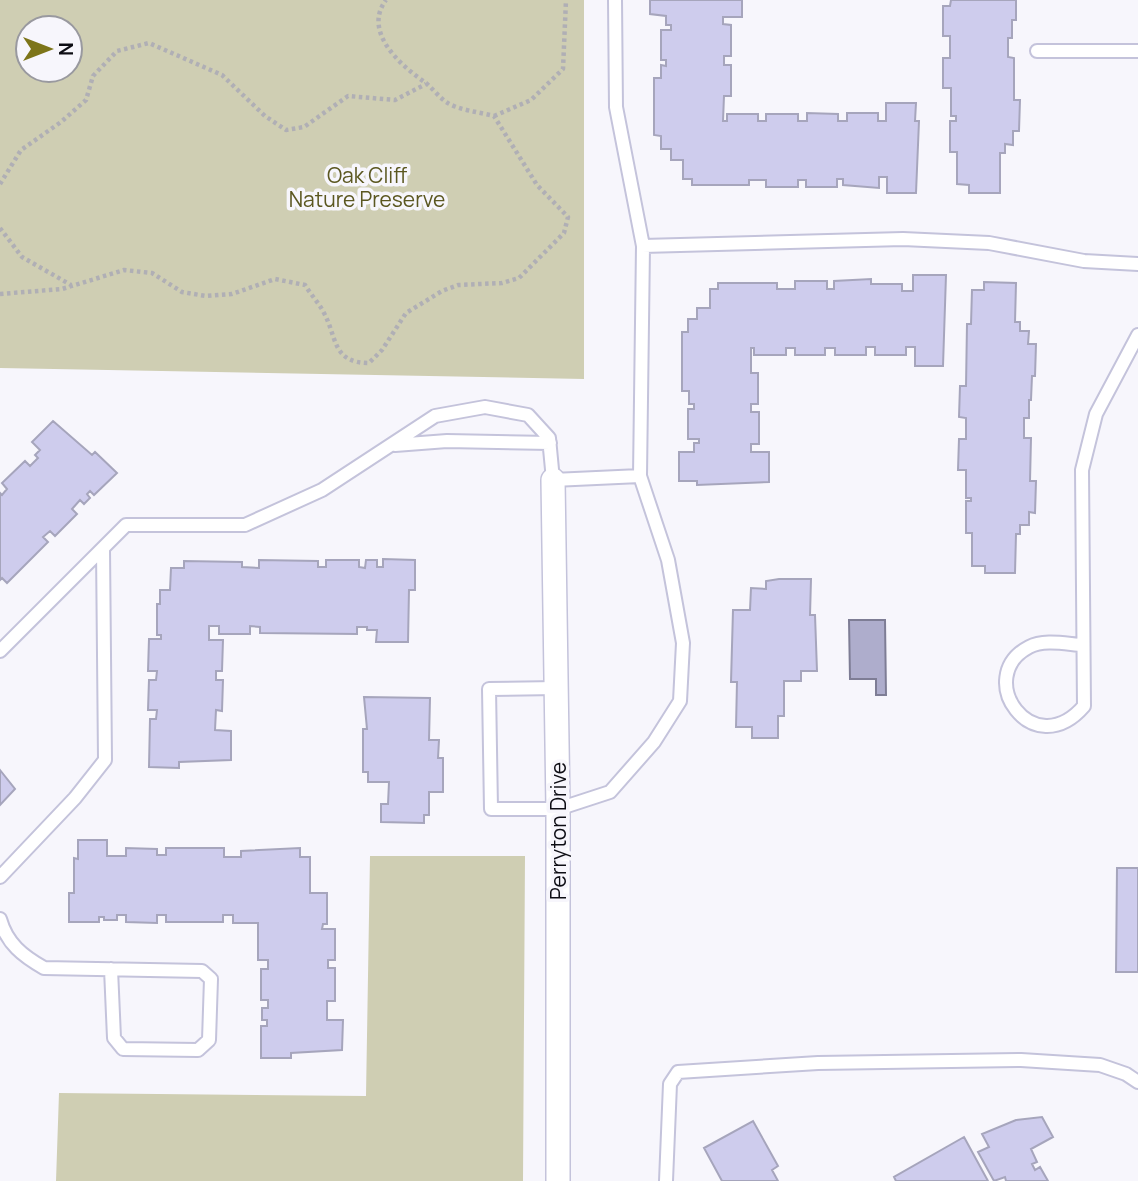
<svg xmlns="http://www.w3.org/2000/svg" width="1138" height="1181" font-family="Manrope,sans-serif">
<rect width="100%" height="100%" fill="#f7f6fc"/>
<path fill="#cfceb3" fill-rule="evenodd" d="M0,0H584V379L0,368ZM70,28V70H28V28Z
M370,856H525L523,1181H56L59,1093L366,1096Z"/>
<path fill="#aeadcc" stroke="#7e7d95" stroke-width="2" d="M849,620H885L886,695H876V679H850Z"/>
<path fill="#cecced" stroke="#a6a5bc" stroke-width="2" d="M650,0H742V17H723V24L731,25V56H724V65H731V96H724L723,121H727V114H758V121H766V114H798V121H807V113L838,114V121H847V113H878V121H886V103H916L915,121H919L916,193H887V177H879V188L843,185V179H837V187H806V180H798V187H766V180H749V185H692V179H683V160H671V149H661V136L654,135V78H661V65L666,66V60H661V30H671V25H666V16L650,14Z
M951,0H1016V20H1012V38H1008V57L1014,58V100H1020L1019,131H1013V145L1005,144V153H1000V193H969V185L957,184V152H950V121H956V116H951V88H943V58H950V36H943V6H950Z
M913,275H946L943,366H915V347H906V355H875V347H866V355H835V348H825V355H795V348H786V355H754V348H751V373H758V404H751V412H759V444H751V452H769V482L697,485V481H679V452H694V443H699V439H688V409H694V404H689V391H682V332H688V319H697V308H710V289H718V283H777V289H795V281H827V289H834V281L871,279V284H902V291H913Z
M984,282L1016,283L1015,322H1020V331H1029L1028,344H1036L1035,376H1032L1031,400H1029V418H1024V438H1031L1030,481H1036L1035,513L1029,512V525H1020V534H1016L1015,573H985V566H972V533H966V501H971V498H966V470H958L959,439H966V418L959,417L960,386H966L967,324H971L972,290H984Z
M53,421L92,455L95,452L117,473L94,495L90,491L87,494L90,498L84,504L80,500L72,509L77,514L55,536L50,531L43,537L48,542L7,583L2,578L0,580V493L2,495L7,489L2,483L25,461L30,466L38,458L35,455L40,450L32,442Z
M383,559L415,560V590H409L408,642H376L377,630H367V627H357V634L260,633V627L250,626V634H219V626H209V640H223L222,671H216V680H223L222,711L216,710L215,730L231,731V760L179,762V768L149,767L150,719H156L157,710H148L149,680H156L157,671H148L149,639H161V635H157V604H160V590H170L171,568H184V561L242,562V567L259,568V560L318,561V567H326V560H359V567L365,568L366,560H377V567H383Z
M779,579H811L810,615H815L817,671H801V681H784V716H778V738H752V727H736L737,682H731L733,610H750L751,588L766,589V581Z
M364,697L430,698L429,740H439L438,758H443V792H429V815H424V823L381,822V804H388L389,782H368V772H363V729H367Z
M0,770L15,789L0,805Z
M78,840H107V856H126V848L157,849V855H166V848H224V857H241V851L300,848V857H310V893H327V924H323L322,929H335V960H328V968H335V1001H327V1020H343L342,1050L291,1053V1058H261V1026H267V1020H262V1008H268V1000H261V969H268V960H258V923H233V915H223V922H166V915H157V923L126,922V915H117V920H104V917H99V922H69V893H74V858L78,859Z
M1117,868H1138V972H1116Z
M1042,1117L1053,1137L1031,1149L1037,1162L1032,1164L1035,1170L1040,1167L1048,1181H1006L1005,1177L994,1181L978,1152L989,1147L982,1134L1016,1120Z
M753,1121L778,1166L772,1170L778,1181H722L704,1148Z
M964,1137L988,1181H896L894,1177Z"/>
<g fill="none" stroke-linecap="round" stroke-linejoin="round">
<g stroke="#c4c3db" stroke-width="16">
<path id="service" d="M615,0L616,107L643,246L640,476
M1037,51H1138
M643,246L903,239L989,243L1084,261L1138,264
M395,445L447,441L550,443
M1083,645C1066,644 1044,639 1029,647C972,677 1033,765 1084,706L1082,470L1096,414L1138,335
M0,651L126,525H245L322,490L435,416L485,407L528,415L549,438L553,480L640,476L668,560L683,643L680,701L654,742L610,792L558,809H491L489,689L557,688
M0,877L75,798L105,760L103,549
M0,919C7,944 23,956 44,968L202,971L211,979L209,1040L198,1050L123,1049L114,1038L111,969
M666,1181L670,1084L678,1072L818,1063L1021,1060L1100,1065L1126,1074L1138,1082"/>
</g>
<g stroke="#c4c3db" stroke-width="26">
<path id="minor" d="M553,480L558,809V1181"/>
</g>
<path stroke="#b0afb5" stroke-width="4.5" stroke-dasharray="3.5 3.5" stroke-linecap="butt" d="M494,116L531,100L563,69L566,0
M0,184L21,150L61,122L86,100L93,76L117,51L149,43L222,75L265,116L286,130L304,127L348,96L395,100L426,84
M0,228L22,257L71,285
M0,294L62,289L124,270L152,273L182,292L206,296L232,294L275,279L305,285C311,295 319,303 324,313C337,337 332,363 369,363L382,350L406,313L442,291L458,285L502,283L519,278L564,233L568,217L537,185L494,116C479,112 458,110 446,102C439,97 433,89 426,83C401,66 362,32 386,0"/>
<use href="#service" stroke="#fff" stroke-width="12"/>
<use href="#minor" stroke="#fff" stroke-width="23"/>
</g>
<g text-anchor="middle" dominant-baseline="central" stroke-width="7" stroke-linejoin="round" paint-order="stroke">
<g font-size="21" fill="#5b5720" stroke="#f7f6fc">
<text x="367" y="175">Oak Cliff<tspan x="367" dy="24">Nature Preserve</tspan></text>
</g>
<g font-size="21" fill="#0d0d14" stroke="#f7f6fc">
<text transform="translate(558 831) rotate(-90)">Perryton Drive</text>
</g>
</g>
<g transform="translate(49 49) rotate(90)"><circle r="33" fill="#f7f6fc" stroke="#99999f" stroke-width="2"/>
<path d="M0-5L12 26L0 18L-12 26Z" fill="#7d7519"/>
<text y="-10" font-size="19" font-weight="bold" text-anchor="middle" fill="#0d0d14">N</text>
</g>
</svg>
